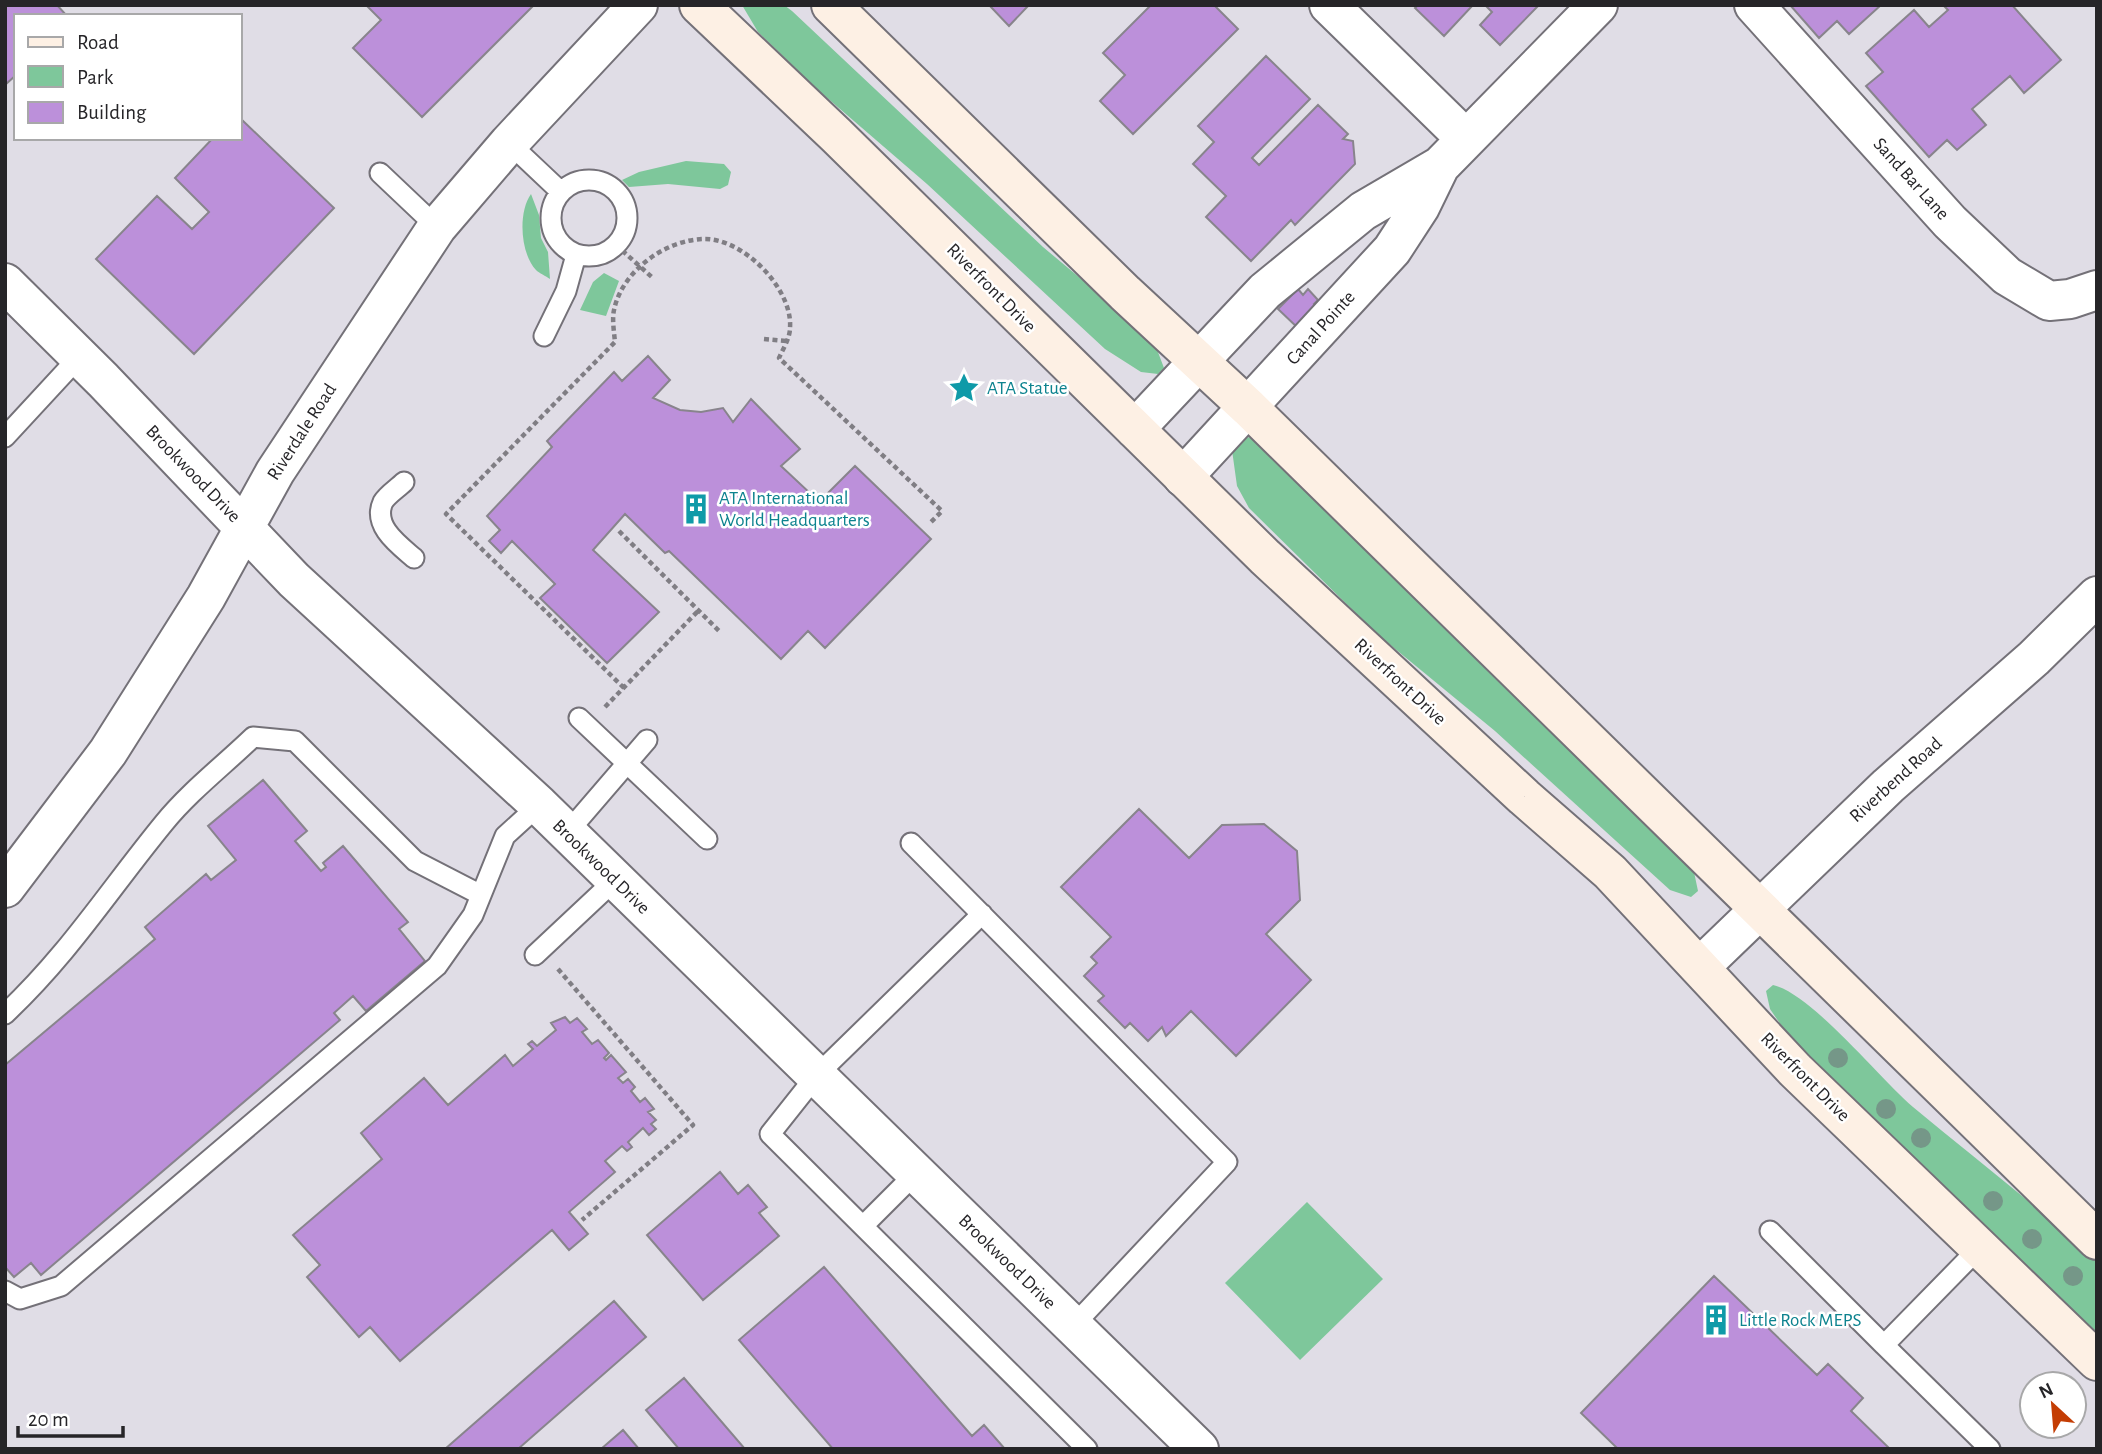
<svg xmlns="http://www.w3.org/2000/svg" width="2102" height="1454" font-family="'Alegreya Sans',sans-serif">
<rect width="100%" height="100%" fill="#e0dde6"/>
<path fill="#7ec79b" d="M742,5H784L792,11L1043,247L1153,339L1164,368L1158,374L1141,372L1105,349L927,184L818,90L758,32Z
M686,161L724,164L731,172L728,185L720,189L668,184L629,187L622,180L639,172Z
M531,194L539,215L541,238L548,252L550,279C546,276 539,273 536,270C520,253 518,212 531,194Z
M604,273L619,281L606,316L580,310L593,282Z
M1248,437L1257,441L1665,839L1694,872L1698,891L1691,897L1670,890L1495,731L1377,634L1249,508L1237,486L1232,450Z
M1773,985C1812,994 1880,1079 1913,1107C1974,1158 2038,1206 2097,1261V1336L1796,1047L1770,1009L1766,991Z
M1307,1202L1383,1279L1300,1360L1225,1283Z"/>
<path fill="#bc90da" stroke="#88848c" stroke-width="2" d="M5,5H57L67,16H16V75L5,85Z
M366,5H534L422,117L353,48L381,20Z
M989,5H1029L1009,26Z
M1151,5H1214L1238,29L1133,134L1100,101L1125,75L1103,53Z
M1418,5H1473L1444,36L1415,8Z
M1485,5H1539L1500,45L1480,25L1492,12Z
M1790,5H1881L1849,34L1837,21L1819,38Z
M1943,5H2012L2061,60L2024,93L2010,76L1972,109L1986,125L1957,150L1947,140L1929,157L1866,86L1883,72L1866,53L1914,10L1929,27L1948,10Z
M1266,56L1310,99L1252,158L1259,165L1318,105L1348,134L1343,139L1353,141L1355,164L1295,225L1291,220L1251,261L1206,217L1226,196L1193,164L1214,142L1198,126Z
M240,118L334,208L194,354L96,259L157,196L192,229L209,212L175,178L213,138H240Z
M1298,289L1303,295L1308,289L1318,300L1314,304L1319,308L1299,329L1278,309Z
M648,356L670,380L653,398L680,410L701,412L723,408L733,422L751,399L800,449L781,466L811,494L808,498L817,504L855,466L931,539L825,648L808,631L781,659L669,551L665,553L625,514L593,550L659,612L607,663L540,598L555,584L512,541L501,553L489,541L500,530L487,516L552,447L547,441L614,372L622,381Z
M263,780L307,831L295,841L321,871L326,867L323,863L343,846L408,922L399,929L425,961L366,1011L353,996L334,1013L340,1020L41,1275L31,1263L14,1277L5,1267V1065L155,939L145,927L206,874L211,880L236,860L208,826Z
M1139,809L1189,858L1222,825L1264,824L1297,851L1300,900L1266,934L1311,980L1236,1056L1191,1011L1166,1036L1162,1027L1148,1041L1130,1023L1125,1028L1098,1001L1104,996L1084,976L1097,963L1091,957L1111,937L1061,887Z
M565,1017L570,1023L577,1018L587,1029L582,1032L592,1044L598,1040L609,1053L604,1058L606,1060L611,1055L626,1072L618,1078L623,1083L628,1079L635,1087L631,1091L640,1102L645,1098L654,1109L648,1112L656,1120L651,1124L656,1129L649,1135L643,1128L628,1142L632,1147L627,1151L622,1146L605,1161L615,1172L569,1212L588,1234L569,1250L552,1230L400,1361L370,1327L359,1337L307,1277L320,1265L293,1235L382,1159L361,1133L424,1078L448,1105L505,1055L513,1066L533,1049L528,1044L532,1041L537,1046L556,1030L551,1023Z
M720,1172L738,1194L748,1185L767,1207L759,1213L779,1236L703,1300L647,1235Z
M824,1267L972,1436L984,1425L1005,1449H833L739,1340Z
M1714,1276L1817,1375L1828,1364L1863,1398L1851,1411L1890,1449H1618L1581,1413Z
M614,1301L646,1337L518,1449H445Z
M684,1378L745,1449H679L646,1410Z
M623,1430L639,1449H601Z"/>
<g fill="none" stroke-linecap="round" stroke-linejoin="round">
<g stroke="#747178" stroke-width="23">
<path id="lane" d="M509,143L561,192
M380,173L437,227
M551 218a38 38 0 1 1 76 0a38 38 0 1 1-76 0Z
M544,336L566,291L576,255
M5,437L79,357
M404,482C398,488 387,495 383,502C372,526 399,545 414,558
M579,718L707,839
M567,833L647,740
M911,843L1227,1162L1073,1326
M982,914L816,1076L770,1134L1087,1449
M535,955L615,880
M5,1014C69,954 109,890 164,823C189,792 224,765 253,737L295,741L415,861L481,895
M863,1226L916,1173
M1770,1231L1884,1345L1979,1248
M5,1291L20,1299L61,1286L437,966L473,915L505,836L539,805
M1884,1345L1990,1449"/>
</g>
<g stroke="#747178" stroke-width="42">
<path id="street" d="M1329,5L1466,139
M1754,5L1950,222L2007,276L2049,301L2070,299L2097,290
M5,283L103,380L294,580L539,805L1199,1449
M1135,429L1265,291L1363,211L1440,166L1598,5
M1183,477L1392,250L1420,207L1440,166
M5,888L108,752L206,597L275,472L437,227L509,143L638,5
M1700,967L1888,786L2034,658L2097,596"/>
</g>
<g stroke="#747178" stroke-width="42">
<path id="secondary" d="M699,5L836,135L1265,557L1524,797L1610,872L1795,1070L2097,1361
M831,5L1125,293L1249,408L2097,1240"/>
</g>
<path stroke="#807e84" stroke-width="4.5" stroke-dasharray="5 3.5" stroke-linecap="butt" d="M616,245L654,279
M764,339L786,341
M619,531L721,633
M624,688L446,514L615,342C614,332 612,319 614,310C622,271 666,239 705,239C744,239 793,289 790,328C790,338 783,349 779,358L942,511L931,522
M605,707L698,611
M558,969L693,1125L582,1220"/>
<use href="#lane" stroke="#fff" stroke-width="19"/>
<use href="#street" stroke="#fff" stroke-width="38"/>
<use href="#secondary" stroke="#fdf0e4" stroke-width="38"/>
</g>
<g fill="#759788">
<circle cx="1838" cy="1058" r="10"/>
<circle cx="1886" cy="1109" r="10"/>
<circle cx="1921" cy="1138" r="10"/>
<circle cx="1993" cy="1201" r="10"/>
<circle cx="2032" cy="1239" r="10"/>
<circle cx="2073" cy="1276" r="10"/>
</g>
<defs>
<g id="sight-bare" transform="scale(2.415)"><path d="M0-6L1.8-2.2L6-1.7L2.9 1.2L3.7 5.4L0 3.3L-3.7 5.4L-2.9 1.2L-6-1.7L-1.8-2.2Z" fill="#0f9aa8" stroke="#fff" stroke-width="2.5" paint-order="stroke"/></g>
<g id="building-bare" transform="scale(2.415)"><path d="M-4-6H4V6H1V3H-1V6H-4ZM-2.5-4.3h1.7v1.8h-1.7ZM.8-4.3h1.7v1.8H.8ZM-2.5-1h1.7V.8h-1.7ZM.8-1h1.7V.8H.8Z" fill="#0f9aa8" stroke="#fff" stroke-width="2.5" paint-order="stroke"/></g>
</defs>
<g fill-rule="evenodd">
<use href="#sight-bare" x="964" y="388"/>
<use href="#building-bare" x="696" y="509"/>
<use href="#building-bare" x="1716" y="1320"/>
</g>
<g text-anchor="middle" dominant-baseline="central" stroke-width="5" stroke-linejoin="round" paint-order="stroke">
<g font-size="19" fill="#262528" stroke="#fff">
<text transform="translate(1911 179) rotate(48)">Sand Bar Lane</text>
<text transform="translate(991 288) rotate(45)">Riverfront Drive</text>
<text transform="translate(1321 328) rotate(-48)">Canal Pointe</text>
<text transform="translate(302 432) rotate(-57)">Riverdale Road</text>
<text transform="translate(193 474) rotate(46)">Brookwood Drive</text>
<text transform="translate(1400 682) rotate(43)">Riverfront Drive</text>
<text transform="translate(1896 780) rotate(-42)">Riverbend Road</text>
<text transform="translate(601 867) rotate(44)">Brookwood Drive</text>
<text transform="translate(1805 1077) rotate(45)">Riverfront Drive</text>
<text transform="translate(1007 1262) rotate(44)">Brookwood Drive</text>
</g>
<g font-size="19" fill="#0d838f" stroke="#fff" text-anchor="start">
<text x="987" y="388">ATA Statue</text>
<text x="719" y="498">ATA International<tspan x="719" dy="22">World Headquarters</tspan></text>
<text x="1739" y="1320">Little Rock MEPS</text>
</g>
</g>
<rect width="2102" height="1454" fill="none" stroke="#262528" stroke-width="14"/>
<rect x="14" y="14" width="228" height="126" fill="#ffffff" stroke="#a8a8a9" stroke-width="2"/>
<rect x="28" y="37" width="35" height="10" fill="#fdf0e4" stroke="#a8a8a9" stroke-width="2"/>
<text x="77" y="49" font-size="21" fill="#262528">Road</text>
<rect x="28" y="66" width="35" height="21" fill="#7ec79b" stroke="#a8a8a9" stroke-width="2"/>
<text x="77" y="84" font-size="21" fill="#262528">Park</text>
<rect x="28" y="102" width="35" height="21" fill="#bc90da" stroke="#a8a8a9" stroke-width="2"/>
<text x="77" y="119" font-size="21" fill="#262528">Building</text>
<g transform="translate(2053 1405) rotate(334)"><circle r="33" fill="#ffffff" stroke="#a8a8a9" stroke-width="2"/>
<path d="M0-5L12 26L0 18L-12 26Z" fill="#c43d04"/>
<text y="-10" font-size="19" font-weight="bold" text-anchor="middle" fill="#262528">N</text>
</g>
<path d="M18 1426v10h105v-10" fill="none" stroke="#262528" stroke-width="3.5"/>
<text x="28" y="1426" font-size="21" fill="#262528" stroke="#ffffff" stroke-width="5" paint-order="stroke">20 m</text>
</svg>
